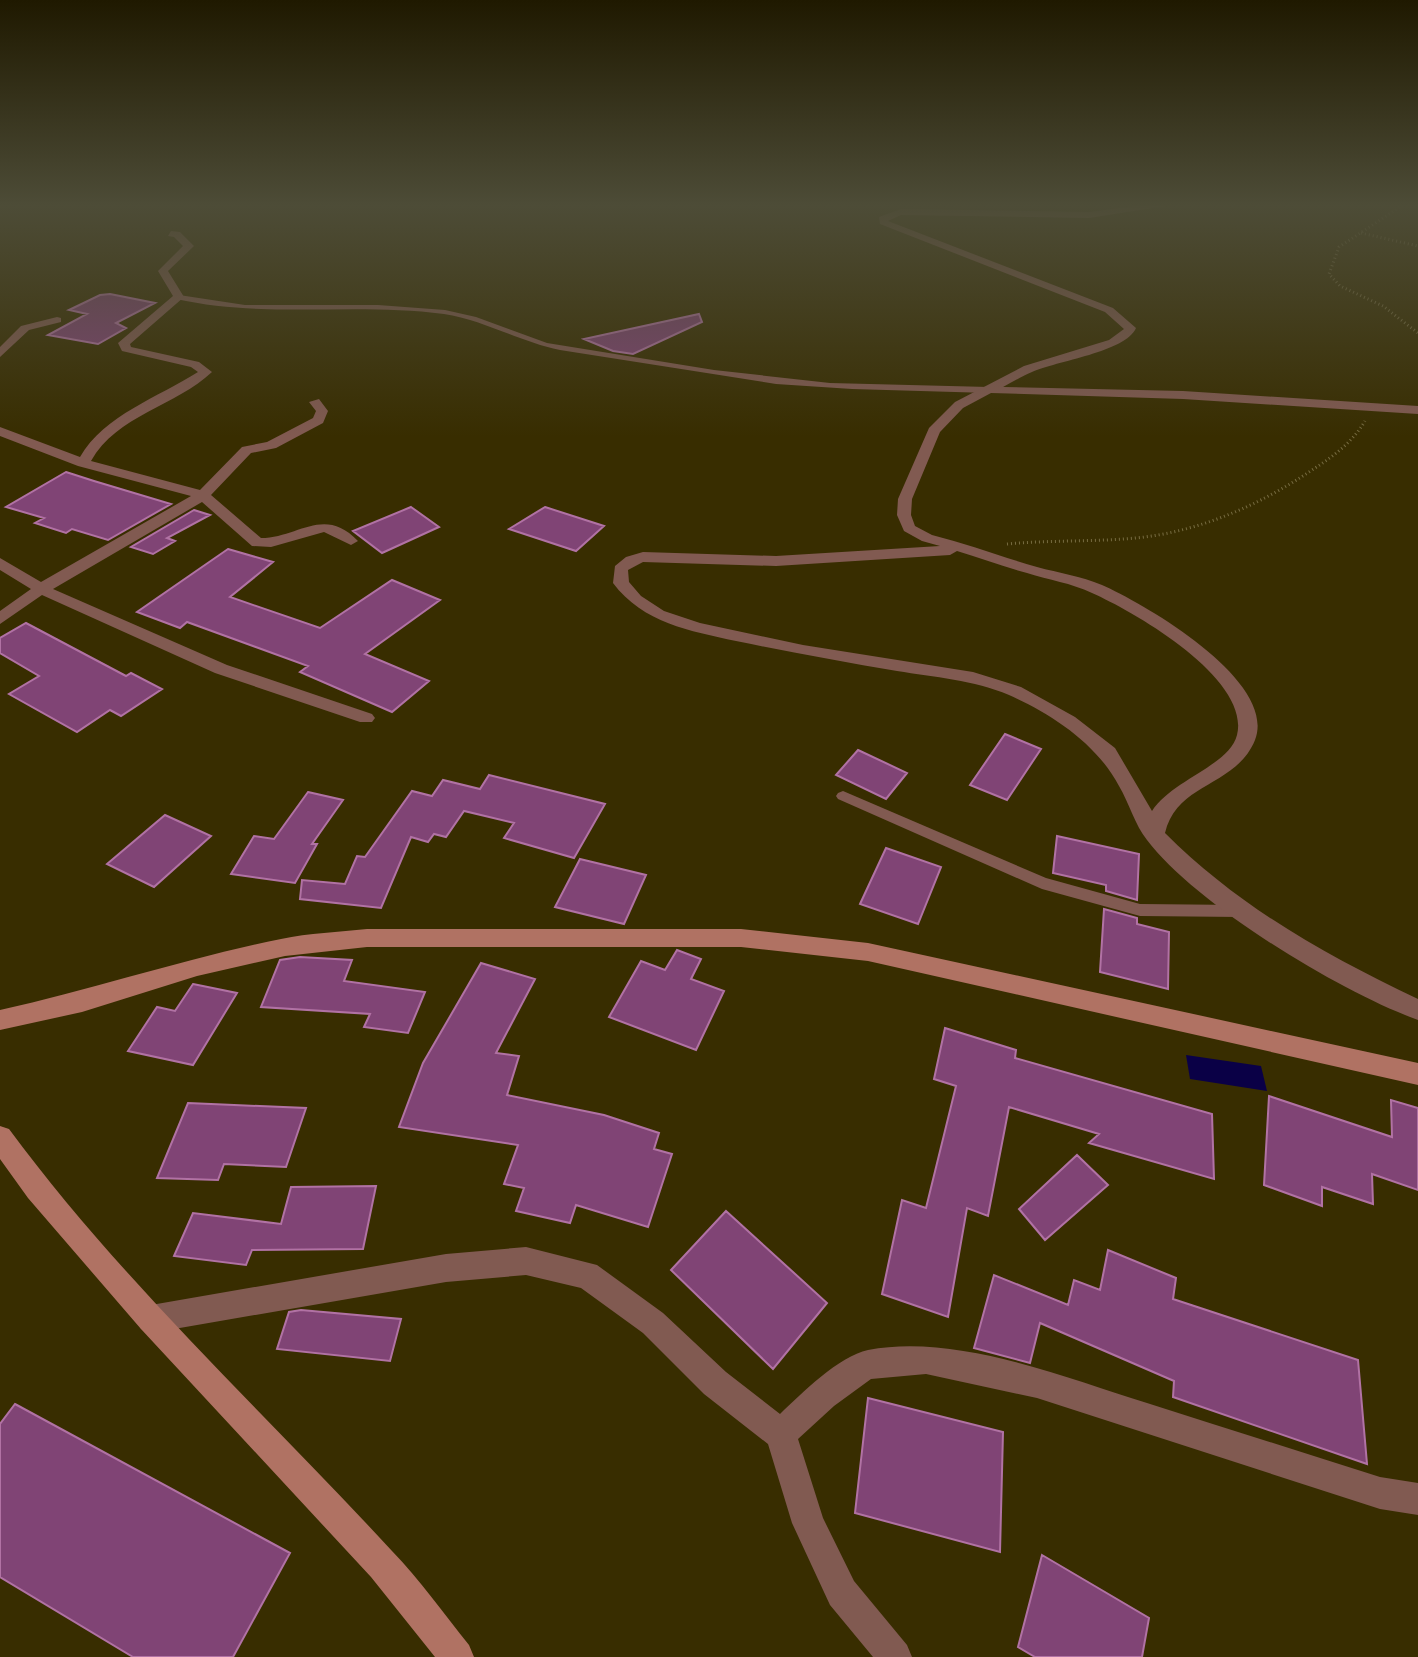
<svg xmlns="http://www.w3.org/2000/svg" width="1418" height="1657" font-family="'PT Sans Narrow',sans-serif">
<rect width="100%" height="100%" fill="#382d00"/>
<path fill="#0a0046" d="M1186,1055L1261,1066L1267,1091L1190,1079Z"/>
<path fill="#804475" stroke="#b172a4" stroke-width="2" d="M110,294L155,303L116,323L126,328L98,344L48,335L87,314L69,310L100,295Z
M699,314L702,322L633,354L613,351L584,339Z
M66,472L94,481L171,504L108,540L72,529L66,533L35,523L44,518L6,507Z
M411,507L439,527L382,553L353,531Z
M545,507L604,526L576,551L509,529Z
M194,510L210,515L167,538L175,541L153,554L131,547Z
M228,549L273,562L230,597L320,628L392,580L440,600L365,654L429,681L392,712L300,672L308,666L187,622L180,628L137,612Z
M26,623L126,676L131,673L162,689L121,716L110,710L77,732L9,694L39,676L0,653V638Z
M1005,734L1041,749L1007,800L970,785Z
M858,750L907,773L886,799L836,775Z
M489,775L605,804L574,858L504,838L514,823L464,811L446,837L434,834L428,842L411,837L381,908L300,899L302,880L345,884L357,856L365,857L412,791L432,796L443,780L480,789Z
M308,792L343,800L312,844H317L295,883L231,874L254,836L274,839Z
M165,815L211,836L154,887L107,864Z
M1057,836L1139,854L1137,900L1106,891V885L1053,873Z
M886,848L941,867L918,924L860,904Z
M580,859L646,875L624,924L555,907Z
M1104,909L1137,918V924L1169,932L1168,989L1100,972Z
M677,950L701,959L691,979L724,991L696,1050L609,1017L641,961L665,970Z
M300,957L352,960L344,981L425,992L408,1033L364,1027L370,1014L261,1007L280,960Z
M481,963L535,979L496,1053L519,1056L507,1095L604,1115L659,1133L654,1149L672,1154L648,1227L576,1205L570,1223L516,1211L524,1188L504,1184L518,1145L399,1127L423,1063Z
M193,984L237,993L193,1065L128,1051L157,1007L175,1011Z
M945,1028L1016,1050L1015,1058L1212,1114L1214,1179L1089,1143L1099,1134L1009,1107L988,1216L967,1208L948,1317L882,1294L902,1200L926,1208L956,1086L934,1079Z
M1269,1096L1392,1137L1391,1100L1418,1108V1190L1372,1174L1373,1204L1322,1187V1206L1264,1185Z
M188,1103L234,1105L306,1108L286,1167L224,1164L218,1180L157,1178Z
M1077,1155L1108,1185L1045,1240L1019,1209Z
M376,1186L363,1249L252,1250L246,1265L174,1256L193,1213L281,1224L291,1187Z
M726,1211L827,1303L773,1369L671,1270Z
M1108,1250L1176,1278L1173,1299L1358,1360L1367,1464L1173,1397L1174,1381L1040,1323L1030,1363L974,1348L994,1275L1068,1305L1074,1280L1100,1290Z
M301,1310L401,1319L390,1361L277,1349L289,1312Z
M868,1398L1003,1432L1000,1552L855,1513Z
M15,1404L290,1553L233,1657H133L0,1577V1424Z
M1042,1555L1149,1618L1142,1657H1035L1018,1647Z"/>
<g fill="none" stroke-linecap="round" stroke-linejoin="round">
<path stroke="#776c41" stroke-width="3" stroke-dasharray="1 3" stroke-linecap="butt" d="M1403,205L1339,247L1329,274L1340,286L1383,306L1418,333
M1361,233L1418,246
M1007,544C1050,540 1093,542 1136,538C1197,532 1255,507 1306,474C1329,459 1351,445 1365,421"/>
<path fill="#815a51" fill-rule="evenodd" d="M179,295L245,305H378L445,310L476,317L547,343L714,370L830,383L989,387L993,390L989,393L852,389L776,384L560,350C520,342 484,320 444,314C354,302 267,319 176,299V295Z
M843,791L1046,878L1140,904L1241,905L1246,907L1249,911L1246,915L1241,917L1140,916L1042,889L838,799L836,796L838,793Z"/>
<path fill="#815a51" fill-rule="evenodd" d="M1143,205H1172L1089,218L901,215L888,221L1113,308L1136,328C1126,352 1056,361 1032,372C1022,376 1013,382 1003,387L1183,391L1418,406V414L1183,399L991,393L963,408L940,432L912,499L911,515L915,526L932,535C968,544 1002,557 1037,567C1059,573 1081,576 1102,585C1145,604 1278,681 1255,740C1236,787 1177,782 1165,833C1238,906 1325,955 1418,999V1020C1342,993 1195,904 1147,840C1135,825 1129,803 1119,786C1097,744 1052,714 1009,695C974,680 934,677 897,671C843,662 789,652 736,641C690,631 643,623 613,583L615,566L626,557L643,552L776,556L940,546L922,541L904,531L897,515L898,499L929,428L955,402L1024,366L1109,340L1124,329L1105,312L880,224L879,217L901,209L1089,212ZM957,551C980,558 1004,567 1027,573C1049,580 1071,583 1092,593C1135,612 1251,679 1237,735C1230,765 1172,780 1152,811L1115,748L1075,717L1021,687L973,672L803,645L700,623L664,611L641,596L629,582L628,570L643,562L776,566L950,555Z
M171,231L180,232L194,246L168,271L184,297L130,344L131,347L199,362L212,372C176,406 117,415 91,461L200,490L242,447L267,442L313,418L316,411L309,402L319,399L328,411L323,423L276,448L251,453L211,495L261,538C298,538 324,505 358,541L351,545L324,532L271,547L252,546L202,502L53,589L227,665L372,714L375,718L372,722H360L215,673L42,595L0,624V611L31,589L0,570V558L41,582L191,496L78,466L0,436V427L80,457C104,415 159,397 198,372L191,367L122,351L118,343L173,296L158,271L183,246L174,237L168,236Z
M57,317L61,318V322L29,330L0,357V347L21,326Z
M526,1247L597,1265L663,1313L726,1372L780,1414C801,1394 839,1356 868,1350C955,1333 1064,1377 1147,1403C1225,1428 1302,1452 1380,1477L1418,1483V1515L1380,1509L1037,1398L926,1374L871,1379L834,1406L798,1439L823,1518L854,1581L907,1645L912,1657H873L830,1605L792,1523L768,1444L704,1394L643,1333L581,1288L526,1275L446,1282L151,1333L141,1329L137,1319L141,1309L151,1305L446,1254Z"/>
<path fill="#b07263" fill-rule="evenodd" d="M367,929H741L868,943L1418,1063V1085L868,961L741,947H367L285,956L197,976L82,1012L0,1030V1010C95,989 186,958 281,939C309,933 339,932 367,929Z
M0,1126L9,1129C122,1282 264,1412 392,1551C420,1580 444,1614 469,1645L474,1657H435L371,1577L141,1329L28,1198L0,1159Z"/>
</g>
<linearGradient id="sky" x2="0" y2="1"><stop stop-color="#1f1900"/><stop offset="0.47" stop-color="#4d4c37"/><stop offset="1" stop-color="#4d4c37" stop-opacity="0"/></linearGradient>
<rect width="1418" height="437" fill="url(#sky)"/>
</svg>
